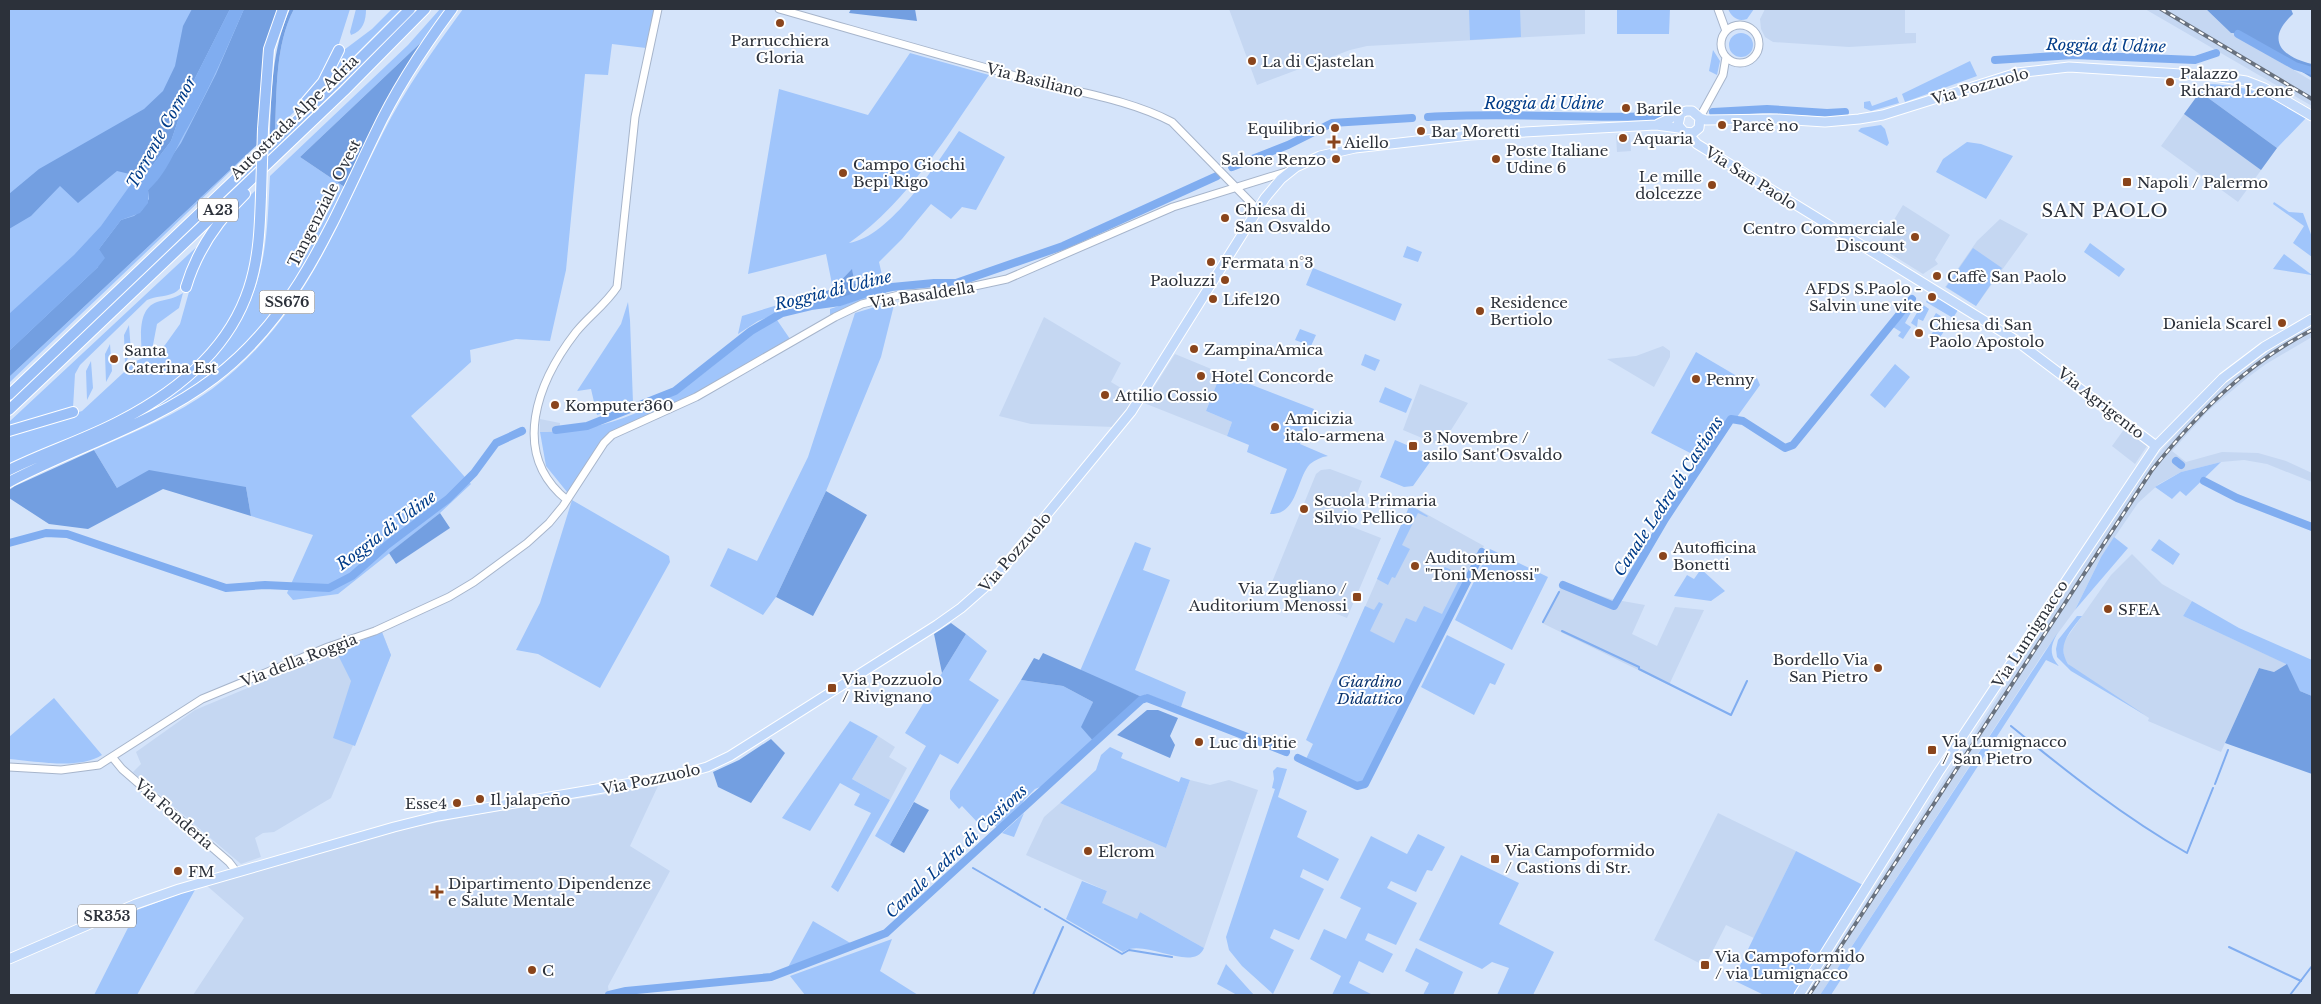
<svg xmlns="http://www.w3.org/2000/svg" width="2321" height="1004" font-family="'Libre Baskerville',serif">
<rect width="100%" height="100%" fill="#d5e4fa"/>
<path fill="#c5d7f2" d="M1229,9H1585V34L1367,46L1350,50L1257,85Z
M1765,9H1905V33H1916V43L1849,47L1773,42L1765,37L1761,29L1760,19Z
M2145,9H2206L2231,33L2312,81V106Z
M2200,92L2277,148L2238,202L2161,146Z
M1630,134L1631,151L1617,152L1616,135Z
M1903,205L1950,235L1935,260L1938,264L1923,274L1878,246Z
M2000,219L2028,234L1976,306L1945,287L1977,241Z
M1044,317L1121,363L1111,382L1136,397L1114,427L1031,424L999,416Z
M2312,326V337L2266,364L2247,378L2208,411L2172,451L2186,462L2222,452L2258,453L2286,461L2312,473V482L2267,464L2244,460L2221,462L2181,472L2159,484L2138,503L2101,557L2075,610L2044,652L1820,995H1805L2135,485L2158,454L2207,400L2235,374L2273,348Z
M1663,346L1670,351V357L1654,387L1607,359L1636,356Z
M1175,354L1221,373L1206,411L1232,422L1227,436L1144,403Z
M1420,384L1468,403L1441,446L1403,430Z
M540,419L560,423L559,433L540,432Z
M2125,428L2147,446L2135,464L2112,446Z
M1330,469L1362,481L1345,524L1381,538L1347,618L1270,587L1316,474L1321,470Z
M1410,505L1484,546L1422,669L1353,634Z
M2132,554L2162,584L2192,601L2183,616L2287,664L2274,672L2259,668L2221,752L2148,721L2149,718L2072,669L2064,658L2063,643L2111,575Z
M1563,583L1611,599L1645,605L1632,634L1657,646L1675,607L1704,610L1669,685L1542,623Z
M382,632L391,655L331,798L274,832L263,833L255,838L261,857L241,864L133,772L141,764L136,752L195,710Z
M878,736L895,747L889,757L907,768L890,800L852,779Z
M1190,780L1210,785L1229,780L1258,790L1204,948L1140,912L1123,952L1088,932L1107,891L1026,855L1044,817L1060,803L1166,848Z
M658,786L630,846L670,871L608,986L609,995H193L244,918L206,885L409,828L475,815Z
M1718,813L1796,851L1754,938L1726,925L1705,966L1654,940Z"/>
<path fill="#a0c5fb" d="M9,9H273L251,115L9,372Z
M294,9H350L337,50L309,97L275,131C277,91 275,45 294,9Z
M356,9H366C366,21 363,31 351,35L350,32Z
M392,9H401L332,78L344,50L372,29Z
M440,9H449L432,32L300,157L346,188C300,281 261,347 169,401C156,409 139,422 125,424C185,389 241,346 259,275C268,243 268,209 270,176L408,45Z
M463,9H655L646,48L612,44L608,75L585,74L566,270L550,341L516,339L470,350L471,362L411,416L471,484L440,513L338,594L293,600L287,593L313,535L251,516L246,487L117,488L94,450C134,432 177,415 212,389C303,320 334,230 383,133C405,89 434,49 463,9Z
M1469,9H1520L1521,37L1470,40Z
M1617,9H1670L1669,34H1617Z
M1728,9H1754L1747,19C1737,22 1732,17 1728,9Z
M1729 45a12 12 0 1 1 24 0a12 12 0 1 1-24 0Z
M1713,50L1720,61L1717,75L1709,71Z
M910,53L989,75C947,135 910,200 849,243C890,237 937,163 959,131L1005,157L976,210L962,207L951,219L931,204L902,239L879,262L882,275L855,284L852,270L833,289L826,254L748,274L779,89L868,115Z
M1970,61L1977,76L1905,102L1902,94Z
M2209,84C2254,86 2268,96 2306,118L2277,148L2200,92Z
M1897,97L1899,103L1871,111L1864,108V102L1870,101L1872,106Z
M1881,125L1885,129L1889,143L1887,146L1858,131L1861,128Z
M1967,142L1981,144L2013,156L1986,199L1936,172L1943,159Z
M258,144C176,225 92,303 9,383V377Z
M258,188C258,217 257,254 248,282C218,384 96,427 9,466V435L82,411L136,361L156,352L165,345L180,324L194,274L215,235L235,210Z
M2274,202L2289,212L2303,213L2312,237V257L2293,243L2304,226L2273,204Z
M203,241C197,255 187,287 174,293C165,297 156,296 147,300L80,365L75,374L73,408L9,429V422Z
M2090,243L2125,269L2119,277L2084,252Z
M1407,246L1422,252L1418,262L1403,257Z
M1973,248L2002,268L1976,306L1946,287Z
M2284,254L2312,275L2273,269Z
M1313,268L1402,304L1395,321L1306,285Z
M886,290V293L830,315V309Z
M183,293L179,308L157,324L152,350L142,355C141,338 137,309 157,302C166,299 174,299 183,293Z
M1931,294L1958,310L1953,318L1926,302Z
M895,301L881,357L826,491L776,597L763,615L710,586L728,548L757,561L808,457L855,313Z
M628,302L630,320L633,403L597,415L591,389L577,391L621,324Z
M784,303L786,310L758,321L738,334L742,316Z
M1922,304L1929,309L1923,321L1918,319L1917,327L1911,323Z
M1912,306L1914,307L1905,323L1911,327L1903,339L1898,336L1901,332L1893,327Z
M1936,313L1950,322L1937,342L1929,338L1939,322L1933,318Z
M777,320L790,339L676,404L614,431L572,491L567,492L546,466L540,432C602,434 662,407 709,369C732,351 750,332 777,320Z
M129,325L131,352L125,364L124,335Z
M1300,329L1316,335L1311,346L1295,340Z
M110,344L112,371L106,382L105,354Z
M1696,352L1747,382L1757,378L1760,385L1737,417H1731L1702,459L1651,433Z
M1365,354L1380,360L1375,371L1361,365Z
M91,361L93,388L87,400L86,371Z
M1895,364L1910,377L1885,408L1870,395Z
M1221,373L1314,409L1300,444L1328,456C1321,457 1315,460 1310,464C1296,479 1298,515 1270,514L1287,469L1247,452L1249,445L1227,436L1232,422L1206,411Z
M1385,387L1412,399L1406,413L1379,402Z
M1395,440L1428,454L1430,462L1413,486L1404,487L1380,477Z
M2221,462L2186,496L2180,491L2172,499L2155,487L2181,472Z
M572,500L669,556L670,562L600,688L538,654L516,650L540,603Z
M1410,505L1428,516L1427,517L1418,513L1402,545L1410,549L1395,578L1392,577L1388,585L1377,579Z
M2114,537L2128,548L2075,610L2101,557Z
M2159,539L2180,554L2173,565L2151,550Z
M1135,542L1151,548L1143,570L1170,580L1135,670L1186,692L1181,707L1146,694L1142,697L1080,671Z
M1490,549L1548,577L1512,650L1455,620Z
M1445,567L1462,575L1464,571L1470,574L1364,783L1357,785L1306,759L1313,744L1306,740L1365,606L1374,610L1379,602L1383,604L1370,631L1394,643L1406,618L1416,622L1424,606L1442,614L1459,580L1442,571Z
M1701,569L1725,591L1711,601L1674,596L1687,575L1694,579Z
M2192,601L2239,628L2312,660V696L2300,691L2286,664L2183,616Z
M2077,616H2082C2070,632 2056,645 2068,664L2145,715L2071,671L2057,657L2056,649L2058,640Z
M382,632L391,655L355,746L333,738L351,681L336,651Z
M2058,632C2051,645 2048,654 2059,666L2046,660L1831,995H1820Z
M966,634L987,651L969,680L999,700L958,764L940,754L890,845L875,836L926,746L905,733Z
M1447,635L1505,664L1495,685L1490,683L1474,715L1421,687Z
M1021,680L1063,686L1093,702L1082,727L1094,742L1048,784L1035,789L1024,800L1020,809L999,830L987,817L979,824L962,806L959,809L950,799V791Z
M54,698L102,755C79,770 35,761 9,759V737Z
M850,721L878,736L852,779L890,800L838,892L831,887L871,813L854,805L860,794L840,783L810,831L782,818Z
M1110,747L1123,753L1121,758L1179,782L1181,777L1190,780L1166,848L1060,803L1096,770L1101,755Z
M1277,767L1287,769L1278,797L1307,811L1297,837L1339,859L1328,881L1303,869L1300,877L1324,889L1299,940L1274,929L1270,938L1294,950L1273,994L1242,966L1229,950L1226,937L1275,789L1272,788L1274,779L1273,771Z
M1024,813L1014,837L1002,833Z
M1418,834L1445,847L1432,871L1427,870L1416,892L1391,881L1387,888L1417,903L1396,945L1368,933L1365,940L1393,954L1383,973L1359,961L1349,983L1371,994L1332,995L1341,976L1310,959L1324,929L1346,939L1361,908L1340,898L1371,836L1407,854Z
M1796,851L1863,885L1793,995H1764L1733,980Z
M1461,855L1519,883L1499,924L1554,952L1533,995H1497L1509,968L1492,962L1482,969L1419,940Z
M1082,881L1107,891L1102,903L1137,919L1140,912L1204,948C1193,974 1144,937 1123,952L1066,919Z
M196,888L137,995H94L137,910Z
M813,921L852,944L786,971Z
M892,939L880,971L918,995H805L790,976Z
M1416,948L1463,972L1453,995H1423L1429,983L1405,971Z
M1226,964L1254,995H1237L1217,984Z"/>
<path fill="#739fe1" d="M192,9H230L188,92L171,141L149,170L138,176L117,171L78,203L60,186L31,216L9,229V194L39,169L144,109L163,91L175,66L183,26Z
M244,9H278C260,52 261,98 258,144L9,377V351L98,267L99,249L121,220L134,216L142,210L149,199L148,190L181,143L216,74Z
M290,9H294C275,45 277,91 275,131L270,135C271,92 272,49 290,9Z
M851,9H915L917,21L849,13Z
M2206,9H2291L2293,14C2265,39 2281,57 2312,64V78L2241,34L2231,33Z
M432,32L346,188L300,157Z
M2200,92L2277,148L2261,170L2184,114Z
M852,269L855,284L882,275L885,286L838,300L825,301L786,310L784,303L833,289Z
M94,450L117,488L149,470L246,487L251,516L163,489L88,529L49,524L9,498V490L15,486Z
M826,491L867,515L813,616L776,597Z
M440,513L450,528L396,564L389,553Z
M951,623L966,634L942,673L934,634Z
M1043,653L1142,697L1094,742L1081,727L1093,702L1063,686L1021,680L1034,658L1039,660Z
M2287,664L2300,691L2312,696V774L2225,743L2259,668L2274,672Z
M1147,710H1158L1178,718L1170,736L1175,745L1170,758L1117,735Z
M771,739L785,753L751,803L718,787L713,772L739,760Z
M914,802L929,810L904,853L890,845Z"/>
<path fill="#80adf0" d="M230,9H244C226,50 209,90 187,129C175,149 167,174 148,190V203L140,213L121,220L99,249L105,258L98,267L9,351V314L74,255L101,226L134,180L149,170L171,141L188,92Z"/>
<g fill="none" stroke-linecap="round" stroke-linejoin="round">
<path stroke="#80adf0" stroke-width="2" d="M1543,622L1559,592
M1562,631L1639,667V669L1731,715L1747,681
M2011,726C2067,772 2124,817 2187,853L2213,788
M2215,784L2228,750
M1022,810C1027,799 1035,790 1047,787
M973,868L1040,907
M1045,909L1122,954L1129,950L1172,957
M2229,947L2301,981
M1033,995L1063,927
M2290,995L2312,966"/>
<path stroke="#80adf0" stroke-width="8" d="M2238,34L2295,66L2312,71
M1995,60L2073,55L2195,60L2216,53
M1713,112L1767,109L1827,113L1845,112
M1428,117C1505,112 1582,119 1659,116
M1232,167L1288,145L1332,123L1412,118
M556,430L587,426L675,391L751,331L782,313L811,306L840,302L873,291L892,287L934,283H956L1063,246L1217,176
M2176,461L2181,465
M2204,481L2237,498L2312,527
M9,543L46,533L67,534L226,588L265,585L329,588L352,576L387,545L448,499L474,473L496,443L522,431
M1563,585L1614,606L1665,519L1731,419L1743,421L1785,448L1793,445L1912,299
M1298,758L1357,786L1365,784L1482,552
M609,995L626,991L771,977L886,933L1141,700L1147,698L1286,752"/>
<g stroke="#a7b5cb" stroke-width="9">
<path id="minor" d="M779,9C860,32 942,56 1023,78C1073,92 1126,98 1172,122L1258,210
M1718,9L1726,31
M1721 44a19 19 0 1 1 38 0a19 19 0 1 1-38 0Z
M1700,117L1723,75L1726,57
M567,500C509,453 538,381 576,332C589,316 606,304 617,287L635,117L658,9
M113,758L122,769L229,862L236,871
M9,767L61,770L99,765L202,699L328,647L375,631L449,597L474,582L527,543L549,523L563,506L604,443L612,435L696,397L835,317L862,304L899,295L956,290L1007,279L1173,207L1289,171"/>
</g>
<g stroke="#fff" stroke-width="11">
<path id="major" d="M1700,118L1706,120L1777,119L1825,122L1859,119L1883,115L2017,73L2069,67L2213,76L2246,81L2264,88L2312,116
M1658,124L1686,111H1692L1700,118L1699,128L1693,133L1684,132L1678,125L1680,116
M1688,134L1697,144L2014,339L2156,446
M9,959L136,904L179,889L394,827L438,816L679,775L707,767L730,756L937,625L961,608L994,579L1131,412L1265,198L1281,179L1296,167L1320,156L1355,148L1470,135L1656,125L1679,128
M1799,995L1938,773L2156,446L2223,378L2264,347L2312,319"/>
</g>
<g stroke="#fff" stroke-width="12">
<path id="highway" d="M305,103L323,82L339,50
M263,129L269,49L283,9
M186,287C197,250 218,220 245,194
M9,395L333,86L410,9
M9,410L344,91L425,9
M9,431L73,412
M9,470C45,452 84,440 120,421C176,392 229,350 249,288C259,258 260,226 261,195
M9,482C77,446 152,425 214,378C296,316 332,223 375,134C396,89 423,48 452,9"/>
</g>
<use href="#minor" stroke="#fff" stroke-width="7"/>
<use href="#major" stroke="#c2d9fa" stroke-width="9"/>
<use href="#highway" stroke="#9abff7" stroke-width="10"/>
<g stroke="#69727f" stroke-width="4">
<path id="rail" d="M2161,9L2312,99
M1809,995L2152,470C2197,414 2247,363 2312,330"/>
</g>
<use href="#rail" stroke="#fff" stroke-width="2" stroke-dasharray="5.5" stroke-linecap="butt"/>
<g stroke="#fff" stroke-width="12" stroke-linecap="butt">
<path id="highway-bridge" d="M261,195L263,129"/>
</g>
<use href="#highway-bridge" stroke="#9abff7" stroke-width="10"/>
</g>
<g fill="#8a451c" stroke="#fff" stroke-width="2">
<circle cx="780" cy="23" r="5"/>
<circle cx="1252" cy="61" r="5"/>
<circle cx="2170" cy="82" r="5"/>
<circle cx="1626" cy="108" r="5"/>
<circle cx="1722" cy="125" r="5"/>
<circle cx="1335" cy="128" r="5"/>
<circle cx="1421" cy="131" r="5"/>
<circle cx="1623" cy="138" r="5"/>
<path d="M1331.5 134.5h5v5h5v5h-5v5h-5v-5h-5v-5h5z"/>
<circle cx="1336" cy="159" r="5"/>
<circle cx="1496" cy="159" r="5"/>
<circle cx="843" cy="173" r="5"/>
<rect x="2122" y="177" width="10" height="10" rx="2.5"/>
<circle cx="1712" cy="185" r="5"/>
<circle cx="1225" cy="218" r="5"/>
<circle cx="1915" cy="237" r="5"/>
<circle cx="1211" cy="262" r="5"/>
<circle cx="1937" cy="276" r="5"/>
<circle cx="1225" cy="280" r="5"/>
<circle cx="1932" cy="297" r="5"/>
<circle cx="1213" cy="299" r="5"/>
<circle cx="1480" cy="311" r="5"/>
<circle cx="2282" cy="323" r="5"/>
<circle cx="1919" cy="333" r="5"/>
<circle cx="1194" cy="349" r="5"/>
<circle cx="114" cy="359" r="5"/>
<circle cx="1201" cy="376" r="5"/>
<circle cx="1696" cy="379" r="5"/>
<circle cx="1105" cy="395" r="5"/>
<circle cx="555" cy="405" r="5"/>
<circle cx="1275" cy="427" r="5"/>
<rect x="1408" y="441" width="10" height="10" rx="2.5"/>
<circle cx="1304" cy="509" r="5"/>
<circle cx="1663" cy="556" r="5"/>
<circle cx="1415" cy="566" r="5"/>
<rect x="1352" y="592" width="10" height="10" rx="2.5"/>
<circle cx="2108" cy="609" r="5"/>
<circle cx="1878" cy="668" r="5"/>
<rect x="827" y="683" width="10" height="10" rx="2.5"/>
<circle cx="1199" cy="742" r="5"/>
<rect x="1927" y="745" width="10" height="10" rx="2.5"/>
<circle cx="480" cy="799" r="5"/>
<circle cx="457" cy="803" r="5"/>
<circle cx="1088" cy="851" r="5"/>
<rect x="1490" y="854" width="10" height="10" rx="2.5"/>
<circle cx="178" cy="871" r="5"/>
<path d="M434.5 884.5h5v5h5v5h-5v5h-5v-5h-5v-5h5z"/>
<rect x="1700" y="960" width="10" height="10" rx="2.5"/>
<circle cx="532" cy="970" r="5"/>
</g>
<g text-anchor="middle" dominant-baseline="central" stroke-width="4" stroke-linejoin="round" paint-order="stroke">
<g fill="#fff" stroke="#6b6f75" stroke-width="1">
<rect x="198" y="198.5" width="40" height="23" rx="4"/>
<rect x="259.5" y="290.5" width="55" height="23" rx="4"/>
<rect x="78" y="904.5" width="58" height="23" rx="4"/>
</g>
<g font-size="14" font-weight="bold" fill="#2c313a">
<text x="218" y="210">A23</text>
<text x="287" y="302">SS676</text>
<text x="107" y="916">SR353</text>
</g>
<g font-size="15" fill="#2c313a" stroke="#fff" text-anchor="start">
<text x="780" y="40" text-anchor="middle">Parrucchiera<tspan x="780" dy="17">Gloria</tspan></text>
<text x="1262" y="61">La di Cjastelan</text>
<text x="2180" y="73">Palazzo<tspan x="2180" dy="17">Richard Leone</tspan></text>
<text x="1636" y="108">Barile</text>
<text x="1732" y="125">Parcè no</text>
<text x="1325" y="128" text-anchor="end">Equilibrio</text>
<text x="1431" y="131">Bar Moretti</text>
<text x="1633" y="138">Aquaria</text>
<text x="1344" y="142">Aiello</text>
<text x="1506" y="150">Poste Italiane<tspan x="1506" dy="17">Udine 6</tspan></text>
<text x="1326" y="159" text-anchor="end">Salone Renzo</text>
<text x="853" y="164">Campo Giochi<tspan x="853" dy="17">Bepi Rigo</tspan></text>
<text x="1702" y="176" text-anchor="end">Le mille<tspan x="1702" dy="17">dolcezze</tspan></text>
<text x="2137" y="182">Napoli / Palermo</text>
<text x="1235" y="209">Chiesa di<tspan x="1235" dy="17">San Osvaldo</tspan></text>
<text x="1905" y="228" text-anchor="end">Centro Commerciale<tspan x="1905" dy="17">Discount</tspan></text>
<text x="1221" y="262">Fermata n°3</text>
<text x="1947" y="276">Caffè San Paolo</text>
<text x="1215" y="280" text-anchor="end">Paoluzzi</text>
<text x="1922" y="288" text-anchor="end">AFDS S.Paolo -<tspan x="1922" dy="17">Salvin une vite</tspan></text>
<text x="1223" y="299">Life120</text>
<text x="1490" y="302">Residence<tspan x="1490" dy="17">Bertiolo</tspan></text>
<text x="2272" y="323" text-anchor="end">Daniela Scarel</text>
<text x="1929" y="324">Chiesa di San<tspan x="1929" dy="17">Paolo Apostolo</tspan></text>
<text x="1204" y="349">ZampinaAmica</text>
<text x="124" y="350">Santa<tspan x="124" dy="17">Caterina Est</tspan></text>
<text x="1211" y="376">Hotel Concorde</text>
<text x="1706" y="379">Penny</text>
<text x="1115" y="395">Attilio Cossio</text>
<text x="565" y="405">Komputer360</text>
<text x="1285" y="418">Amicizia<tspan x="1285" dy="17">italo-armena</tspan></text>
<text x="1423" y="437">3 Novembre /<tspan x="1423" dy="17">asilo Sant'Osvaldo</tspan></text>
<text x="1314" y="500">Scuola Primaria<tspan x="1314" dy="17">Silvio Pellico</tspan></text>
<text x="1673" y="547">Autofficina<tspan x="1673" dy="17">Bonetti</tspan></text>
<text x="1425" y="557">Auditorium<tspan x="1425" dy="17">"Toni Menossi"</tspan></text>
<text x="1347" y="588" text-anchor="end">Via Zugliano /<tspan x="1347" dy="17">Auditorium Menossi</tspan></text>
<text x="2118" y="609">SFEA</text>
<text x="1868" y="659" text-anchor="end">Bordello Via<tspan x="1868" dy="17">San Pietro</tspan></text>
<text x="842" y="679">Via Pozzuolo<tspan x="842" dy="17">/ Rivignano</tspan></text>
<text x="1942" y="741">Via Lumignacco<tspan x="1942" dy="17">/ San Pietro</tspan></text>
<text x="1209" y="742">Luc di Pitie</text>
<text x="490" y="799">Il jalapeño</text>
<text x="447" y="803" text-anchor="end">Esse4</text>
<text x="1505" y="850">Via Campoformido<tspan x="1505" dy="17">/ Castions di Str.</tspan></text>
<text x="1098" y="851">Elcrom</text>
<text x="188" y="871">FM</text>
<text x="448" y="883">Dipartimento Dipendenze<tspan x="448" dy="17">e Salute Mentale</tspan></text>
<text x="1715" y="956">Via Campoformido<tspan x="1715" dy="17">/ via Lumignacco</tspan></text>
<text x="542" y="970">C</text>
</g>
<g font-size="15" fill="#2c313a" stroke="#fff">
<text transform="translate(1035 80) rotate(14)">Via Basiliano</text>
<text transform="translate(1980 86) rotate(-16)">Via Pozzuolo</text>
<text transform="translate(294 117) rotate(-44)">Autostrada Alpe-Adria</text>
<text transform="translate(1751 178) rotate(32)">Via San Paolo</text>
<text transform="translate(324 203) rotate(-63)">Tangenziale Ovest</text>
<text transform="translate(922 295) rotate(-9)">Via Basaldella</text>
<text transform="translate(2101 403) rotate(38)">Via Agrigento</text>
<text transform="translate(1015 552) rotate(-49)">Via Pozzuolo</text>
<text transform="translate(2030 634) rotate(-57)">Via Lumignacco</text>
<text transform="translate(299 660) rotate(-21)">Via della Roggia</text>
<text transform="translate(651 779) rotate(-12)">Via Pozzuolo</text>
<text transform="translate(174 814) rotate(41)">Via Fonderia</text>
</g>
<g font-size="15" font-style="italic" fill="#0a346f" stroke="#fff">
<text x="1370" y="681">Giardino<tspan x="1370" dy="17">Didattico</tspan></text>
</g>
<g font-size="16" font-style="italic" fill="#013c89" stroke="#fff">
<text transform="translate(2106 45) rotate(1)">Roggia di Udine</text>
<text x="1544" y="103">Roggia di Udine</text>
<text transform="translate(161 132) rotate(-61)">Torrente Cormor</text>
<text transform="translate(833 290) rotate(-14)">Roggia di Udine</text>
<text transform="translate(1668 496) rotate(-57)">Canale Ledra di Castions</text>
<text transform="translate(386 530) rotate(-37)">Roggia di Udine</text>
<text transform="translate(956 851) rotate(-43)">Canale Ledra di Castions</text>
</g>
<g font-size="18" letter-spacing="1" fill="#2c313a" stroke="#fff">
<text x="2105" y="211">SAN PAOLO</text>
</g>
</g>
<rect width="2321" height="1004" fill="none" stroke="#2c313a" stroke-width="20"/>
</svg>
